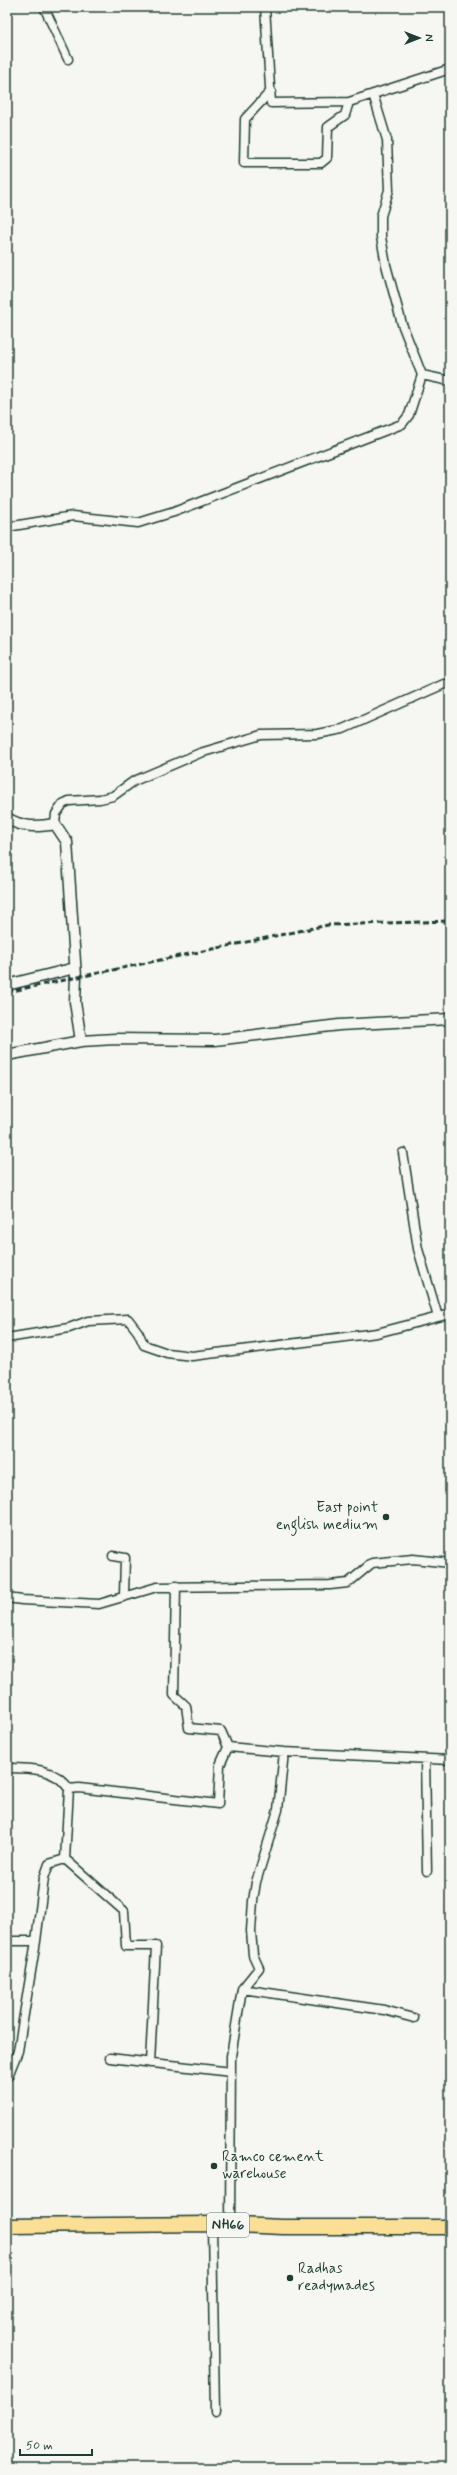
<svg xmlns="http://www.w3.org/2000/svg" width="457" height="2475" font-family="Mynerve,sans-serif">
<rect width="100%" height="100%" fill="#f6f6f2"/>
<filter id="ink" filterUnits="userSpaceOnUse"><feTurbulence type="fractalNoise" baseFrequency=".025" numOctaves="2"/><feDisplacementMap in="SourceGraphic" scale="8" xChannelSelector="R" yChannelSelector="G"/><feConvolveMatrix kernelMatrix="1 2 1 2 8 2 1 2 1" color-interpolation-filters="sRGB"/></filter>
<g filter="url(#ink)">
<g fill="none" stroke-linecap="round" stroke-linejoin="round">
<g stroke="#1f3d34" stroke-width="11">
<path id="minor" d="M44,7L68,59
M265,7L271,103L349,102L450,69
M271,91L245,119L244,163H321L327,158L328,127L345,115L349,102
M373,94L387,140L389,190L381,216V237L386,265L402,324L422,375
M7,527L73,516L138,523L174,512L402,424L409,415L422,375L450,381
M55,824L56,814L63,804L69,801L100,799L113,796L134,781L200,753L261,735L317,734L343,729L444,684H450
M403,1153L418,1249L438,1317
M7,1338L69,1328L88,1321L128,1319L138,1332L144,1345L167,1353L192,1356L377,1333L446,1315L450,1316
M113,1556L125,1558L124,1595
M176,1586L174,1695L186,1706L189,1728L221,1731L228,1747
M7,1598L22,1600L99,1604L157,1587L330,1585L348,1583L372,1563L413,1559L450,1563
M228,1747L284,1752L450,1760
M425,1759L427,1871
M7,1768C30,1768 56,1768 69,1789
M65,1859L124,1911L126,1946H156L150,2063
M7,1941H36L44,1878L49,1864L65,1859L69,1789L79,1788L218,1804L220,1765L228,1747
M242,1989L384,2010L414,2018
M110,2058L231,2072
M8,2076L18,2051L36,1941
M212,2224L215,2412
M230,2225L231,2056L242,1989L259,1968L253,1955L251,1931L253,1901L256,1882L278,1810L284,1752"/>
</g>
<g stroke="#1f3d34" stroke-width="13">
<path id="tertiary" d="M7,818C22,828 38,827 55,824L67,842L76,977L75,1002L81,1041
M7,985L75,968
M7,1055L81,1041L115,1039L215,1040L339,1025L450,1019"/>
</g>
<g stroke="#1f3d34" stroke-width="17">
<path id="trunk" d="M7,2226L212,2224L283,2227H450"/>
</g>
<use href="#minor" stroke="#f6f6f2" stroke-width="8"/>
<use href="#tertiary" stroke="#f6f6f2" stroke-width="10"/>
<use href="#trunk" stroke="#fbdf96" stroke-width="14"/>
<path stroke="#1f3d34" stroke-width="3" stroke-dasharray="6 3" stroke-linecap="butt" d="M7,992L328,925L450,921"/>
</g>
</g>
<g fill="#1f3d34" stroke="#f6f6f2" stroke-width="1.5">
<circle cx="386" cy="1517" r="4"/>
<circle cx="214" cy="2166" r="4"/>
<circle cx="290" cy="2278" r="4"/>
</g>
<g text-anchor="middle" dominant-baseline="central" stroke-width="3" stroke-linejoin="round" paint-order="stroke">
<rect fill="#f6f6f2" stroke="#60746d" stroke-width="1" x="207" y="2213" width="42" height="24" rx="3"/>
<g font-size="14" font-weight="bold" fill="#1f3d34">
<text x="228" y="2225">NH66</text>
</g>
<g font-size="15" fill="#1f3d34" stroke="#f6f6f2" text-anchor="start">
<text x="378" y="1508" text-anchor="end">East point<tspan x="378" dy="17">english medium</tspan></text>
<text x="222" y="2157">Ramco cement<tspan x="222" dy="17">warehouse</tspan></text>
<text x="298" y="2269">Radhas<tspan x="298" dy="17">readymades</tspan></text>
</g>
</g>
<rect width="457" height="2475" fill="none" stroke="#f6f6f2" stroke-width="24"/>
<rect x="12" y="12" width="433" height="2451" fill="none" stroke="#1f3d34" stroke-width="1.5" filter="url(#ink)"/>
<g transform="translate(419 38) rotate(90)" stroke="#f6f6f2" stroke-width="3" paint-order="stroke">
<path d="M0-3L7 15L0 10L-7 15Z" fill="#1f3d34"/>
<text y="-6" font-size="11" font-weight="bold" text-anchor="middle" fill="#1f3d34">N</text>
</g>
<path d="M20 2449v6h72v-6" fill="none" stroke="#1f3d34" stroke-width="2"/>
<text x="26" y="2449" font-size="12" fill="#1f3d34" stroke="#f6f6f2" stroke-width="3" paint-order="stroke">50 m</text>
</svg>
